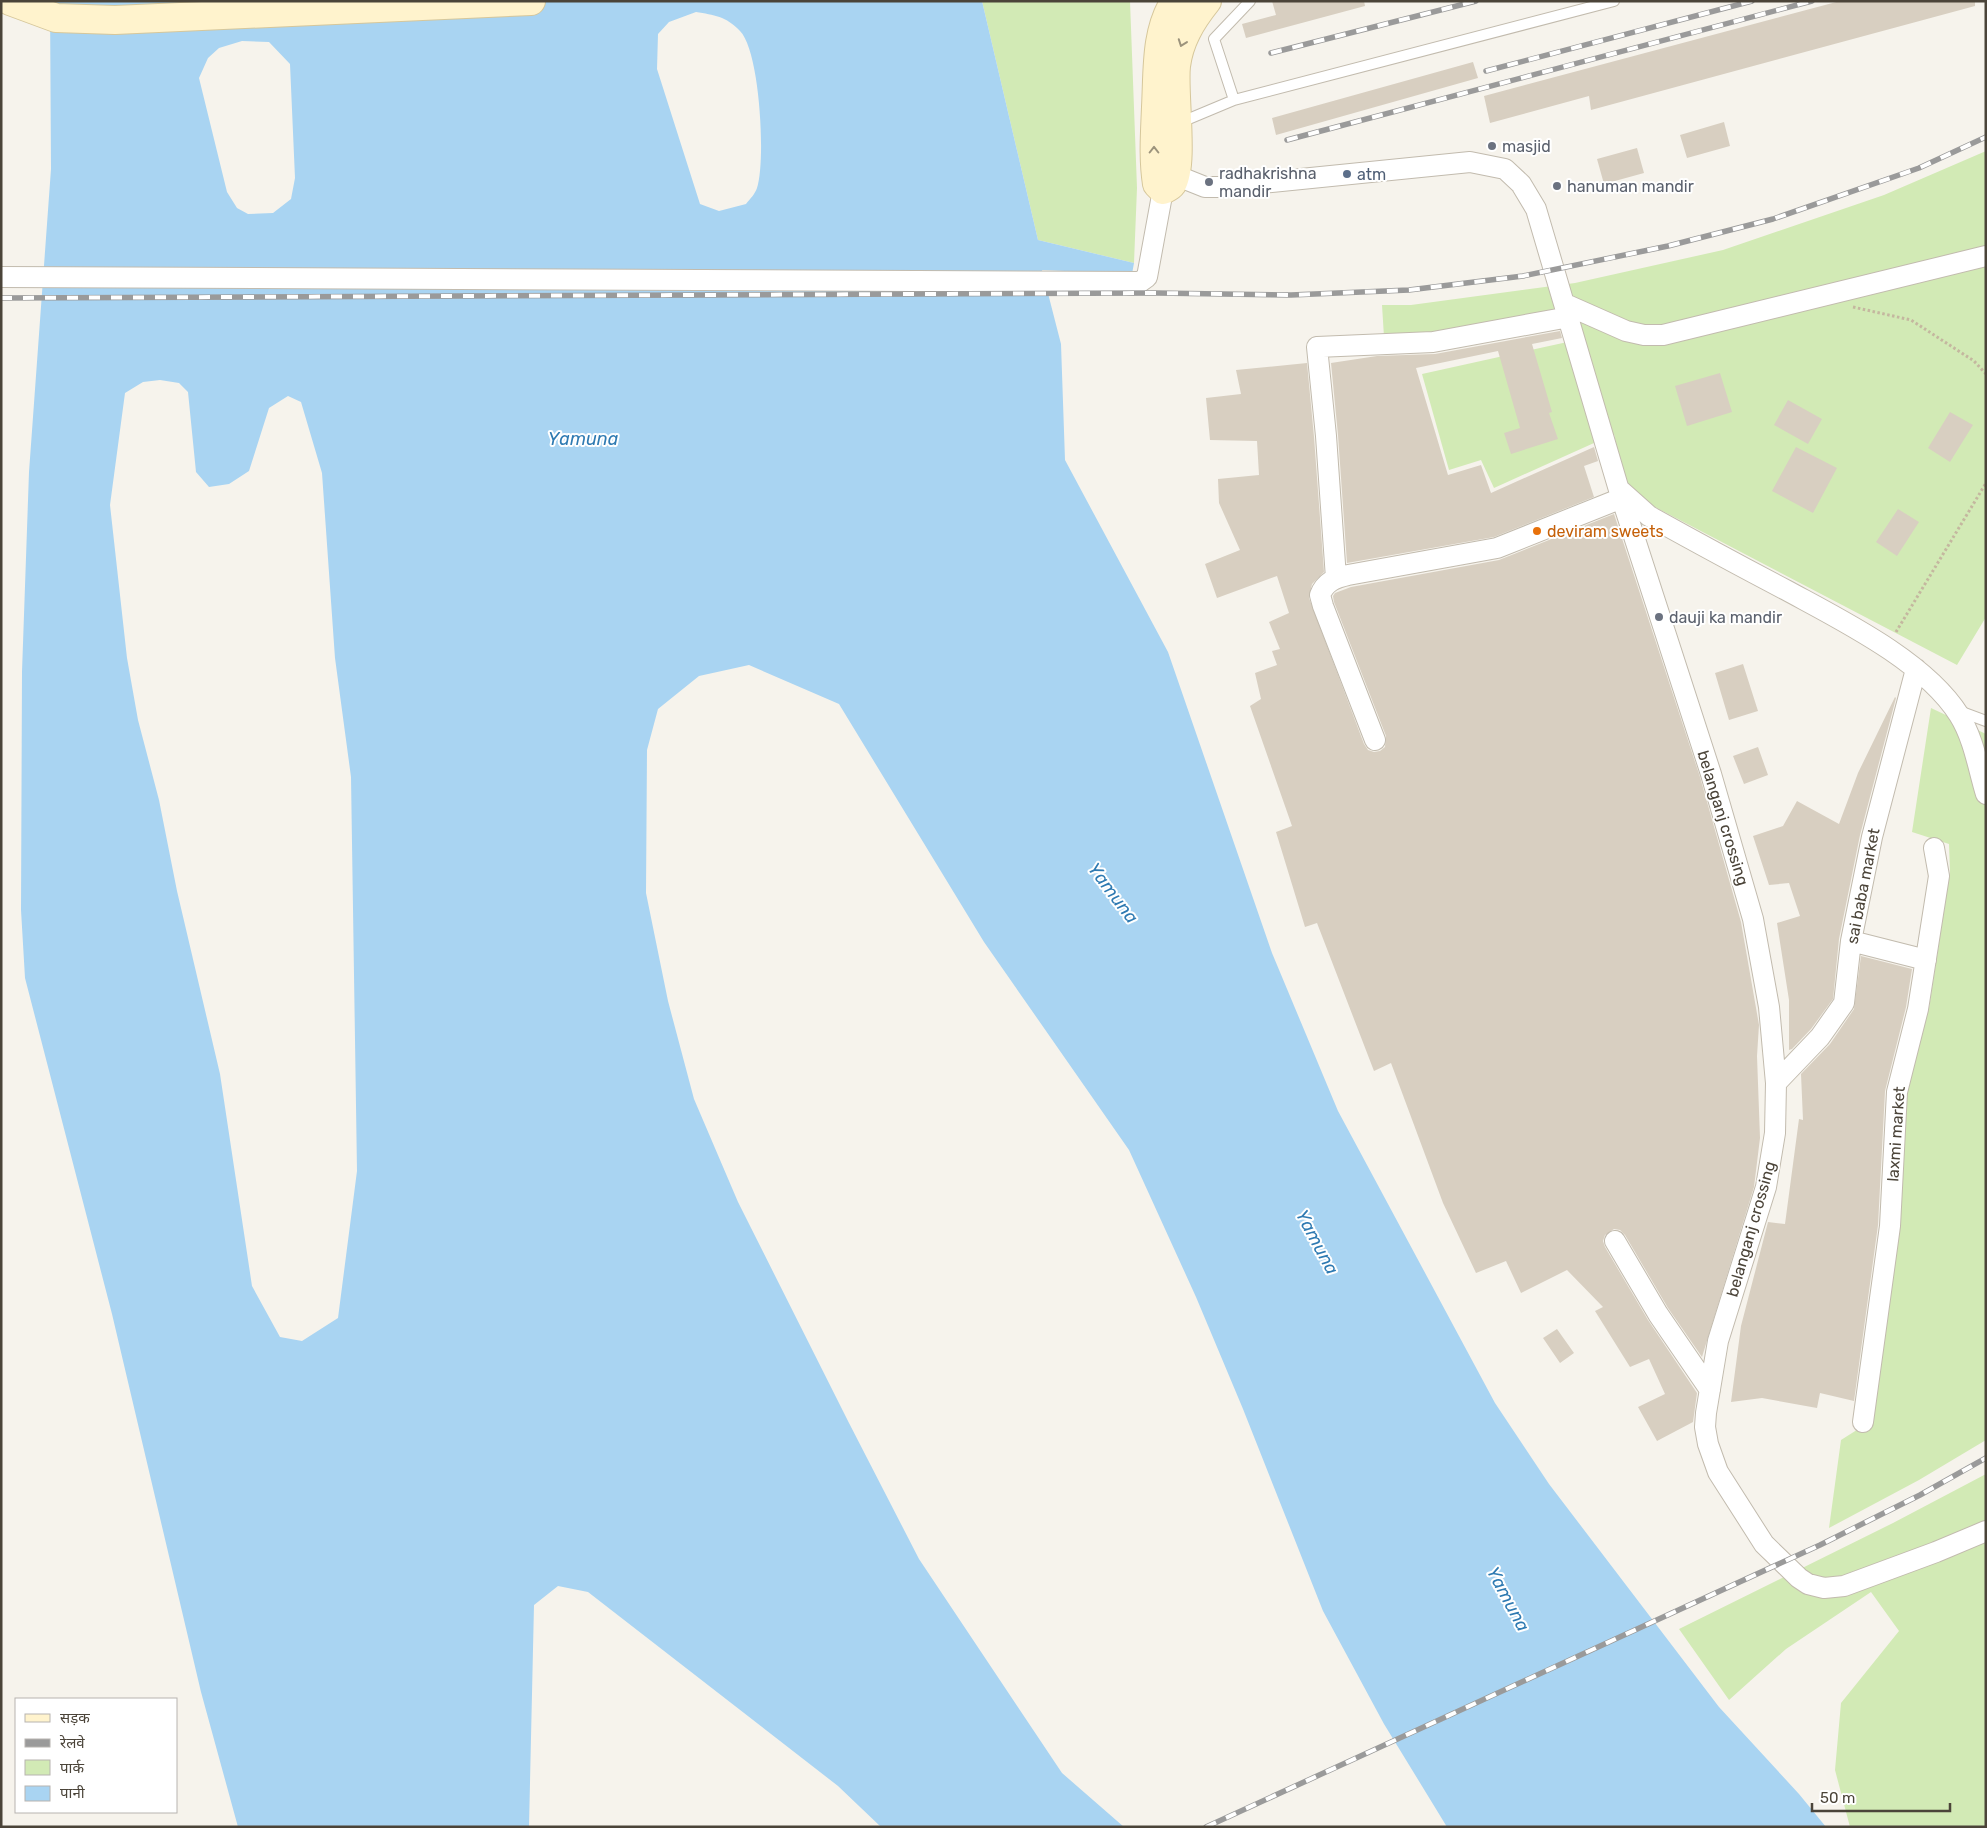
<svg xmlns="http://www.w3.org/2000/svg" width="1987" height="1828" font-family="Rubik,'Noto Sans Devanagari',sans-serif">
<rect width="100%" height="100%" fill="#f6f3ec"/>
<path fill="#d2eab5" d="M982,1H1130L1137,188L1134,263L1038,240Z
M1986,151V617L1957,665L1653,506L1625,486L1614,434L1494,488L1481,460L1449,470L1422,374L1572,341L1563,313L1434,338L1384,337L1382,305H1411L1575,283L1723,250L1884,195Z
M1931,708L1986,734V1440L1919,1480L1829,1528L1841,1440L1871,1421L1905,1096L1929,1008L1950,872L1949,844L1912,832Z
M1986,1474V1827H1850L1835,1770L1841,1703L1899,1631L1871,1592L1786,1649L1729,1700L1679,1629L1893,1523Z"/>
<path fill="#a9d4f2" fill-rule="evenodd" d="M50,1H982L1038,240L1134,263L1132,274L1042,270L1061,344L1065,460L1168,652L1272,953L1338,1111L1495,1403L1549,1484L1719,1707L1799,1794L1826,1827H1447L1384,1724L1323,1611L1243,1409L1196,1297L1129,1150L984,942L839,704L749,665L699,676L658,709L647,750L646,893L668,1001L694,1099L738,1202L849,1423L919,1559L1062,1773L1124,1827H881L838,1786L588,1592L558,1586L534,1605L529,1827H238L201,1692L112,1314L25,978L21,910L22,672L29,472L51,169ZM696,12C714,15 726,16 740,31C760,51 766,161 757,188C755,194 750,199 746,204L719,211L700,204L657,69L658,34L669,22ZM242,41L269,42L290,64L295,178L291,199L273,213L248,214L237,208L227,192L199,78L208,58L219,48ZM160,380L179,383L188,392L196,472L209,487L229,484L249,471L269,408L288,396L301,402L322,473L335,658L351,777L357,1171L338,1318L302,1341L280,1337L252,1286L220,1074L177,891L159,800L138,720L127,658L110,505L125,393L143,382Z"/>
<path fill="#d8cfc1" d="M1272,1H1364L1365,6L1246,38L1242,24L1276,15Z
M1840,1H1975V6L1591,110L1589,96L1490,123L1484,96Z
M1473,62L1478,78L1276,135L1272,118Z
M1724,122L1730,146L1687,158L1680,135Z
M1637,148L1644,173L1604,184L1597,159Z
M1560,331L1562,338L1532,344L1552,412L1549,413L1558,439L1511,454L1504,433L1520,428L1498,351L1416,368L1448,475L1481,465L1491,493L1594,447L1598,461L1584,466L1594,497L1494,537L1347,563L1338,435L1331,363L1377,356L1435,354Z
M1307,363L1314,437L1324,572L1312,584L1309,598L1364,744L1368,750L1374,752L1380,751L1385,747L1386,736L1334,602L1333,596L1335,593L1351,587L1499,560L1614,514L1700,777L1741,922L1759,1025L1757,1056L1760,1138L1754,1187L1702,1357L1668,1308L1625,1235L1620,1230L1614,1229L1605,1235L1603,1241L1605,1247L1648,1320L1697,1393L1693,1422L1657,1441L1638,1407L1665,1394L1649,1359L1630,1367L1595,1311L1603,1307L1567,1270L1521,1293L1506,1261L1476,1273L1443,1203L1391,1063L1374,1071L1317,923L1305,927L1276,832L1292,826L1250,706L1261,699L1255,673L1277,665L1272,651L1280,649L1269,622L1289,613L1277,576L1217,598L1205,564L1240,550L1219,503L1218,479L1259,475L1257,441L1210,440L1206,398L1241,394L1236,370Z
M1720,373L1732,412L1687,426L1675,386Z
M1788,400L1822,419L1808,444L1774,425Z
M1950,412L1973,425L1950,462L1928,448Z
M1796,447L1837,468L1813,513L1772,491Z
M1898,509L1919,522L1897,556L1876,542Z
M1743,664L1758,711L1729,720L1715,673Z
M1895,697L1896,698L1860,835L1839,939L1833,999L1811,1029L1792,1049L1789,1050V1000L1777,923L1800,916L1789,883L1769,885L1753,836L1783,826L1797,801L1839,824L1858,773Z
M1758,747L1768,775L1744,784L1733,756Z
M1861,956L1912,969L1906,1007L1885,1091L1878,1225L1854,1401L1820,1393L1817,1408L1762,1398L1731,1402L1741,1326L1768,1222L1785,1224L1799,1119L1803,1120L1801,1074L1830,1044L1854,1009Z
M1557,1329L1574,1353L1560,1363L1543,1338Z"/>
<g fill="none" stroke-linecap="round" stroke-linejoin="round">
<g stroke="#c2bbae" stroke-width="12">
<path id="service" d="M1234,100L1614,1
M1179,123L1234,100L1214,39L1250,1
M1959,711L1986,721"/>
</g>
<g stroke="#c2bbae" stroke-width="22">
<path id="minor" d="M1175,175L1205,187H1221L1470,162L1505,169L1521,184L1536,209L1619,490L1711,774L1753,919L1769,1007L1776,1083L1775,1133L1766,1187L1718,1341L1706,1413L1705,1427L1708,1444L1718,1472L1764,1544L1799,1578L1808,1584L1824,1588L1844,1586L1936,1552L1986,1531
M1,277L1140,282L1147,277L1163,190
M1565,304L1626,331L1644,335H1663L1986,256
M1621,491L1649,516C1694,541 1740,566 1786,590C1841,620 1925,661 1959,715C1974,739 1978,768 1986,794
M1336,578L1326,436L1317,347L1433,342L1569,317
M1375,740L1323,606L1320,595C1325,582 1335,578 1348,575L1497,548L1622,498
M1851,941L1926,960
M1776,1083L1820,1037L1844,1003L1851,941L1872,837L1916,669
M1615,1241L1658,1314L1710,1390
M1863,1422L1890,1226L1897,1092L1918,1009L1939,876L1934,848"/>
</g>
<g stroke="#d6c79b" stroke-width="30">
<path id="secondary" d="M10,1L56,18L115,20L531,1
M1175,1C1155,32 1158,71 1156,107C1155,133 1153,158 1157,184L1163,190C1167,188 1170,187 1172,184C1184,165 1173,92 1176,66C1179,41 1191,21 1207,1"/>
</g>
<path stroke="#c4b79f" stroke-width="3" stroke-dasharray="2.5 2.5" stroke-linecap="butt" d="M1853,307L1911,320L1974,361L1986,374
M1896,632L1986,483"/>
<use href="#service" stroke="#fff" stroke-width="10"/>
<use href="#minor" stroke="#fff" stroke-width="20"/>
<use href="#secondary" stroke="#fff3cd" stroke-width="28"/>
<g stroke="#9a9a9a" stroke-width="5.5">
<path id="rail" d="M1271,53L1476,1
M1486,71L1752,1
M1287,140L1812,1
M1,298L1156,293L1291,295L1409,290L1523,276L1668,246L1773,219L1919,168L1986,137
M1206,1827L1820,1545L1920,1495L1986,1458"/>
</g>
<use href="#rail" stroke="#fff" stroke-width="4" stroke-dasharray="11" stroke-linecap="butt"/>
</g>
<defs><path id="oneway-chevron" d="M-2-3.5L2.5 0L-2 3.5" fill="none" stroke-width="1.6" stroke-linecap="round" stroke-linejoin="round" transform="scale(1.25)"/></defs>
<g stroke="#9c937c">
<use href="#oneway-chevron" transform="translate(1182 43) rotate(110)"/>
<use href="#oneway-chevron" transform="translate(1154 150) rotate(-90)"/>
</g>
<g fill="#6b7280" stroke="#fff" stroke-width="2">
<circle cx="1492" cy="146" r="5"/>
<circle cx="1209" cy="182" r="5"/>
<circle cx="1557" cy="186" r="5"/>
<circle cx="1659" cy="617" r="5"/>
</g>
<circle fill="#5c6f8a" stroke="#fff" stroke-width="2" cx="1347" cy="174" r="5"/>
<circle fill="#e8710a" stroke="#fff" stroke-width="2" cx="1537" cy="531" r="5"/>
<g text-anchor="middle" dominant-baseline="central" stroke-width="4" stroke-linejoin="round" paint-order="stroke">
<g font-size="16" fill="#5b616d" stroke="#fff" text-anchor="start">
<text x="1502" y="146">masjid</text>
<text x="1219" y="173">radhakrishna<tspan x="1219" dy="18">mandir</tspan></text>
<text x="1567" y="186">hanuman mandir</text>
<text x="1669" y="617">dauji ka mandir</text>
</g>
<g font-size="16" fill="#4e5e75" stroke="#fff" text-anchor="start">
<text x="1357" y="174">atm</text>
</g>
<g font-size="16" fill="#c56008" stroke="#fff" text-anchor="start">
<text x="1547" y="531">deviram sweets</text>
</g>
<g font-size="16" fill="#4b4439" stroke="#fff">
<text transform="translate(1723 818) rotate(73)">belanganj crossing</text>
<text transform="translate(1863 886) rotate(-79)">sai baba market</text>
<text transform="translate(1896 1134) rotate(-86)">laxmi market</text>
<text transform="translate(1751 1229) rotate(-74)">belanganj crossing</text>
</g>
<g font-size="18" font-style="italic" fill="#2e7ab2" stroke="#fff">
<text x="583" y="439">Yamuna</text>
<text transform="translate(1113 893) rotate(53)">Yamuna</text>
<text transform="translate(1317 1242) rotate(62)">Yamuna</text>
<text transform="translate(1508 1599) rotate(62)">Yamuna</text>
</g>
</g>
<rect width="1987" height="1828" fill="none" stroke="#4b4439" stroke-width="5"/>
<rect x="15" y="1698" width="162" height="115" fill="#ffffff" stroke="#b7b4b0"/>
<rect x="25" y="1714" width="25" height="8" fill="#fff3cd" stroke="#b7b4b0"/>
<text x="60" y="1723" font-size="15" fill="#4b4439">सड़क</text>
<rect x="25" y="1739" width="25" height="8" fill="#9a9a9a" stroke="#b7b4b0"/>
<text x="60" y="1748" font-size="15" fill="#4b4439">रेलवे</text>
<rect x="25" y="1760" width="25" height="15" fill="#d2eab5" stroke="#b7b4b0"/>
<text x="60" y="1773" font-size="15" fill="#4b4439">पार्क</text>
<rect x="25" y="1786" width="25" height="15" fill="#a9d4f2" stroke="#b7b4b0"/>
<text x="60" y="1798" font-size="15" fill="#4b4439">पानी</text>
<path d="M1812 1803v8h138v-8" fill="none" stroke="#4b4439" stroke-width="2.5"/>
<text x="1820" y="1803" font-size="15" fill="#4b4439" stroke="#ffffff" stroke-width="4" paint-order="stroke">50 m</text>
</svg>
